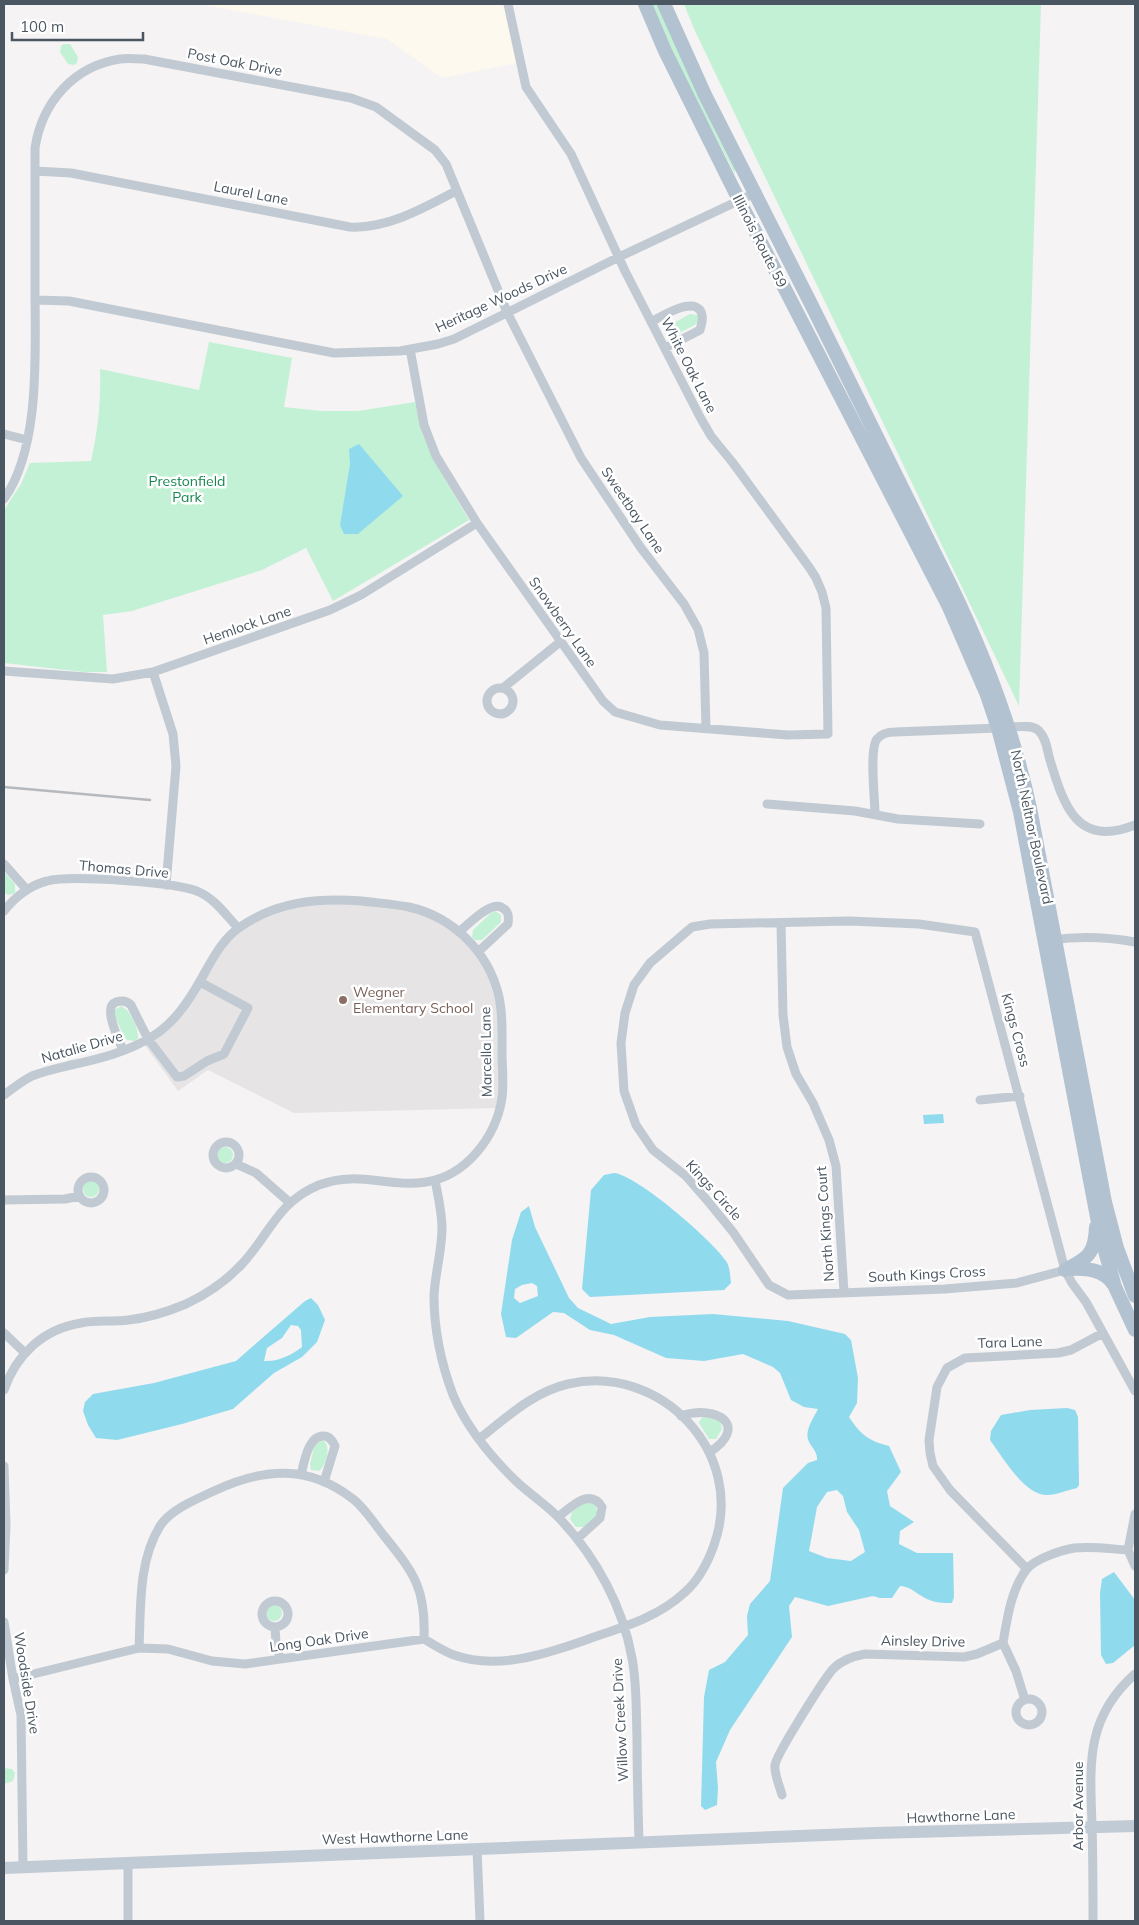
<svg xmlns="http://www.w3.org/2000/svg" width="1139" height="1925" font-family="Mulish,sans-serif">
<rect width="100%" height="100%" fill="#f5f3f3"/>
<path fill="#fdf9ef" d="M199,4H504L516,63L442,78L387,39Z"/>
<path fill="#e6e4e5" d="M349,903L404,909L432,919L457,934L472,949L488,975L498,1011L500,1095L497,1108L294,1113L208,1070L178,1091L144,1044L153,1039L223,950L240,930L264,917L291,906Z"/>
<path fill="#c3f1d5" d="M652,4H657L735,167V174L679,67Z
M684,4H1041L1019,706L695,31Z
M64,44H70L78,57L77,63L74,65L68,64L60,52L61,46Z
M690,314L697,315L699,317L698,323L676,335H672L669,332L668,326Z
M209,342L292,358L284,407L321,411H358L415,402L422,433L433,459L469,520L333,601L306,548L262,570L132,611L103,615L107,672H84L4,663V510L21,484L30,463L91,461C98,429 101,403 100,369L199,390Z
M4,872L15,884V893L8,895L4,892Z
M495,911L501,915V922L482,940H475L472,937L473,930L491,913Z
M121,1006C130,1009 139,1029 138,1038L135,1041L127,1040L125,1038L115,1017V1010Z
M217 1155a8 8 0 1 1 16 0a8 8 0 1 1-16 0Z
M83 1189a8 8 0 1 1 16 0a8 8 0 1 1-16 0Z
M704,1416L720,1421L722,1429L716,1439H709L699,1423L700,1420Z
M323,1440C332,1447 326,1466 319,1471L311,1470L310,1464L315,1444Z
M585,1502L593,1503L596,1506L597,1515L584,1527H576L570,1519L572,1512Z
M266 1613a8 8 0 1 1 16 0a8 8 0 1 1-16 0Z
M4,1768L12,1769L15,1773L13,1781L4,1784Z"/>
<path fill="#90daee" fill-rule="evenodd" d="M359,444L403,496L358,534H344L340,525L350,464L349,449Z
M943,1114L944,1123L924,1124L923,1115Z
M614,1173C637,1175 712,1240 726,1261C730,1266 730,1276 731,1283L724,1290L590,1297L582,1289L591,1190L604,1175Z
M529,1206L535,1227L569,1298L578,1308L611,1324L650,1317L713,1314L788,1321L845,1334L851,1340L858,1378L857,1403L849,1417C861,1435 869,1441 889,1446L901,1472L887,1491L890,1506L914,1522L900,1531L899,1544L917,1553H953L954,1597L952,1603C943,1603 935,1603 927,1599C918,1595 910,1586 900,1586L892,1598H880L873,1596L828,1606L795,1597L789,1606L792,1637L730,1730L716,1762L718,1788L717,1805L705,1810L701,1806L704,1697L709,1670L725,1662L748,1635L747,1616L750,1604L770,1581L783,1488L808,1463L817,1460C818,1451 810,1447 808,1439C805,1430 814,1417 818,1409L804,1407L791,1400L780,1373L773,1367L743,1354L704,1361L666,1358L614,1335L590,1330L564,1313L553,1312L516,1338L506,1337L501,1314L512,1240L521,1212ZM532,1283L537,1286L538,1296L520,1303L514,1298L515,1289L522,1285ZM837,1490L843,1496L847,1512L859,1530L865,1552L851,1561L827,1558L809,1551L817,1507L827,1492Z
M311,1298L318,1305L325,1320L317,1342L302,1357L274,1373L233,1409L182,1424L117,1440L96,1438L88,1425L83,1411L85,1402L93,1394L154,1383L236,1361L305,1301ZM291,1325L298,1326L301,1330L302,1347C292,1355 278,1362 264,1361L267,1348L282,1338Z
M1067,1408L1075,1410L1078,1417L1079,1485L1077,1488C1067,1490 1057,1495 1047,1495C1024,1495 1002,1456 990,1440L991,1431L1001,1415L1030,1410Z
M1114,1572L1135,1600V1645L1113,1663L1106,1664L1101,1655L1100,1593L1102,1579Z"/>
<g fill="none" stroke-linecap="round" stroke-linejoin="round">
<path stroke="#c1cad2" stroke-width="9" d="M35,171L71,173L350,227C387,229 424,208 456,191
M35,300L69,301L334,353L400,351L438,344L454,339L619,257L755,193
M651,322C662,316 690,298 700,310C704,316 702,323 700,330L665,348
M410,349L424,425L436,456L477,523L603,701L615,712L660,725L788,735L828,734L826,608L822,592L816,578L809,567L733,463L711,436L700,417L625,271L571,154L526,87L508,4
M4,434L27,440
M4,499C41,447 35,351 35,288C35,242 35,195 35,148C42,102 74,66 120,59C128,58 136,59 144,59L351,98L376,107L435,150L446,164L507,312L581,458L641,548L684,604L698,629L704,653L706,729
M4,671L113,679L153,672L330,610L361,595L477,523
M153,672L173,734L176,766L166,885
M503,688L560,642
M487 701a13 13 0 1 1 26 0a13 13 0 1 1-26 0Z
M1009,727C1018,727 1033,724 1039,731C1047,739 1047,751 1050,760C1064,806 1077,848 1135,825
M767,804L855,811L898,819L980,824
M875,814C875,800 869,749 877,739C881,734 889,732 895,732L998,728
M4,864L27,890
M4,911C14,898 30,885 47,881C70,875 178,882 199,892C215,899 226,915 238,928
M781,923L783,1015L787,1047L796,1074L813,1103L829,1140L836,1166L844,1292
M460,931C469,924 489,902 501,907C509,911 509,916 508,924L478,952
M1051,940C1079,936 1107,937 1135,942
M123,1050C119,1040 102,1007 116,1002C122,1000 127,1001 131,1005L148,1039L177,1077L184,1076L207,1061L224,1054L248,1008L200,982
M4,1095C13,1088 22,1081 32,1076C44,1071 58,1068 71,1065C99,1059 128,1052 153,1036C174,1023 188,1002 200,981C211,962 221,940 240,927C278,901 317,898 362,901C377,903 393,904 409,907C453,917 489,952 499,997C503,1015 502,1033 502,1051C502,1066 504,1083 502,1098C496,1137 466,1176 426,1182C388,1188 358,1170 319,1185C277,1202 269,1236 241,1265C226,1281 205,1295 186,1304C167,1312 148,1318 128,1320C112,1322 96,1320 81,1323C43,1329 16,1355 4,1390
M980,1100L1020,1096
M213 1155a13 13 0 1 1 26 0a13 13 0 1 1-26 0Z
M236,1164L256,1173L289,1202
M78 1190a13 13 0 1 1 26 0a13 13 0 1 1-26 0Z
M435,1180C438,1196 442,1212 442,1228C442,1251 435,1273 434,1296C434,1330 441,1363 453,1395C467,1428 492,1458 517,1482C531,1495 548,1506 560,1519C596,1557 623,1607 632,1658C637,1684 636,1711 637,1737C637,1772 638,1807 639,1842
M4,1200L65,1199L80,1196
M1065,1270L1017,1283L945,1289L788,1295L769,1285L733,1232L706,1199L686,1176L653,1150L636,1125L624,1091L621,1043L625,1013L634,985L650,963L692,927L710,924L849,921L919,924L975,932L1065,1270L1072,1283L1086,1302L1135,1391
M4,1333L24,1352
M681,1416C718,1404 749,1426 710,1452
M4,1466L6,1526L4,1570
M301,1475C304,1463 308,1435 324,1436C330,1436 333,1442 335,1446L324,1482
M1135,1514L1128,1550L1135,1566
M558,1517C571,1507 590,1487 602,1507L600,1518L577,1539
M1027,1569L950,1490L933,1466L930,1453L929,1440L937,1387L947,1368L965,1358L1058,1353L1071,1350L1103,1333
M262 1614a13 13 0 1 1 26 0a13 13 0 1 1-26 0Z
M4,1622L13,1679L21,1715L23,1868
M275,1627L276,1643L280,1658
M1003,1643C1007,1619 1011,1590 1026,1570C1034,1559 1062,1550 1074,1548C1092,1546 1111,1549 1128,1550
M1003,1643L1016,1671L1025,1700
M139,1648C141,1607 138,1562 160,1526C171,1509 197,1499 214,1491C263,1468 308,1464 353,1499C365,1508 375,1525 385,1537C415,1574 426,1590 424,1639
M13,1679L139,1648L168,1649L212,1661L245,1664L424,1639C433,1644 443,1651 454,1655C496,1670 543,1655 583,1641C619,1628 656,1619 684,1593C698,1581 708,1562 714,1545C747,1453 661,1363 568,1384C533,1392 506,1418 479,1439
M1016 1712a13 13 0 1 1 26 0a13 13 0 1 1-26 0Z
M782,1795C780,1787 774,1774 775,1765C776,1755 825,1677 834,1668C842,1660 854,1656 865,1654L964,1657L977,1654L1003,1643
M477,1849L480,1921
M128,1863V1921
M1093,1921C1093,1889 1093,1857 1092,1825C1090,1765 1085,1718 1135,1674"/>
<path stroke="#c1cbd6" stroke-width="12" d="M4,1868L875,1833L1135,1826"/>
<path stroke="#b3c2d1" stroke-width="14" d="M645,4L665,51L739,200L948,605L987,695L998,728L1020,812L1100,1233L1115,1287L1135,1330
M664,4L705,95L810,302L950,584C985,656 1013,729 1030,808L1105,1202L1117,1248L1135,1296
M1069,1269C1086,1268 1104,1269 1114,1285
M1065,1270C1088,1258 1095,1254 1096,1227"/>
<path stroke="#b5b8bd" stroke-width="2.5" d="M4,787L150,800"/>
</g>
<circle fill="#8d6e63" stroke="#fff" stroke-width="2" cx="343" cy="1000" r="5"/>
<g text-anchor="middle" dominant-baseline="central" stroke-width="5" stroke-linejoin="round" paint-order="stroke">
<g font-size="14" fill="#4a5661" stroke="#fff">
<text transform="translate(235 62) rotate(11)">Post Oak Drive</text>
<text transform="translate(251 193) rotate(11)">Laurel Lane</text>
<text transform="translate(760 241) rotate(63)">Illinois Route 59</text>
<text transform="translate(501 298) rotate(-25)">Heritage Woods Drive</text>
<text transform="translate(689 365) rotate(63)">White Oak Lane</text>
<text transform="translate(633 510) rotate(56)">Sweetbay Lane</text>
<text transform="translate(563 622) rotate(55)">Snowberry Lane</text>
<text transform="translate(247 625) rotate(-19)">Hemlock Lane</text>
<text transform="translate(1032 827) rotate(78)">North Neltnor Boulevard</text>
<text transform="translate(124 869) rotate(5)">Thomas Drive</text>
<text transform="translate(1016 1030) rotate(75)">Kings Cross</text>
<text transform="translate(82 1047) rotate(-16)">Natalie Drive</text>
<text transform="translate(486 1052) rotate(-91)">Marcella Lane</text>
<text transform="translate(714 1190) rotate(48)">Kings Circle</text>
<text transform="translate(825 1224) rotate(-94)">North Kings Court</text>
<text transform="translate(927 1274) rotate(-3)">South Kings Cross</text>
<text transform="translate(1010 1342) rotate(-2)">Tara Lane</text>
<text transform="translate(319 1640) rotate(-8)">Long Oak Drive</text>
<text transform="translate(923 1641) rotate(1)">Ainsley Drive</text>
<text transform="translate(27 1683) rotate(81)">Woodside Drive</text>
<text transform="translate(620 1720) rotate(-93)">Willow Creek Drive</text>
<text transform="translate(1078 1806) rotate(-90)">Arbor Avenue</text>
<text transform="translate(961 1816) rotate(-2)">Hawthorne Lane</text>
<text transform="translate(395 1837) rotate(-2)">West Hawthorne Lane</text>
</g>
<g font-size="14" fill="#17864f" stroke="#fff">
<text x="187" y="481">Prestonfield<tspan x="187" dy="16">Park</tspan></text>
</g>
<g font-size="14" fill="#785e54" stroke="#fff" text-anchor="start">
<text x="353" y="992">Wegner<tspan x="353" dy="16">Elementary School</tspan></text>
</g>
</g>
<rect width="1139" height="1925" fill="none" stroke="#4a5661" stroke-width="10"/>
<path d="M12 32v8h131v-8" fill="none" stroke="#4a5661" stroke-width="2.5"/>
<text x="20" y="32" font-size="15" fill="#4a5661" stroke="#ffffff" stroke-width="4" paint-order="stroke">100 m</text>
</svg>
